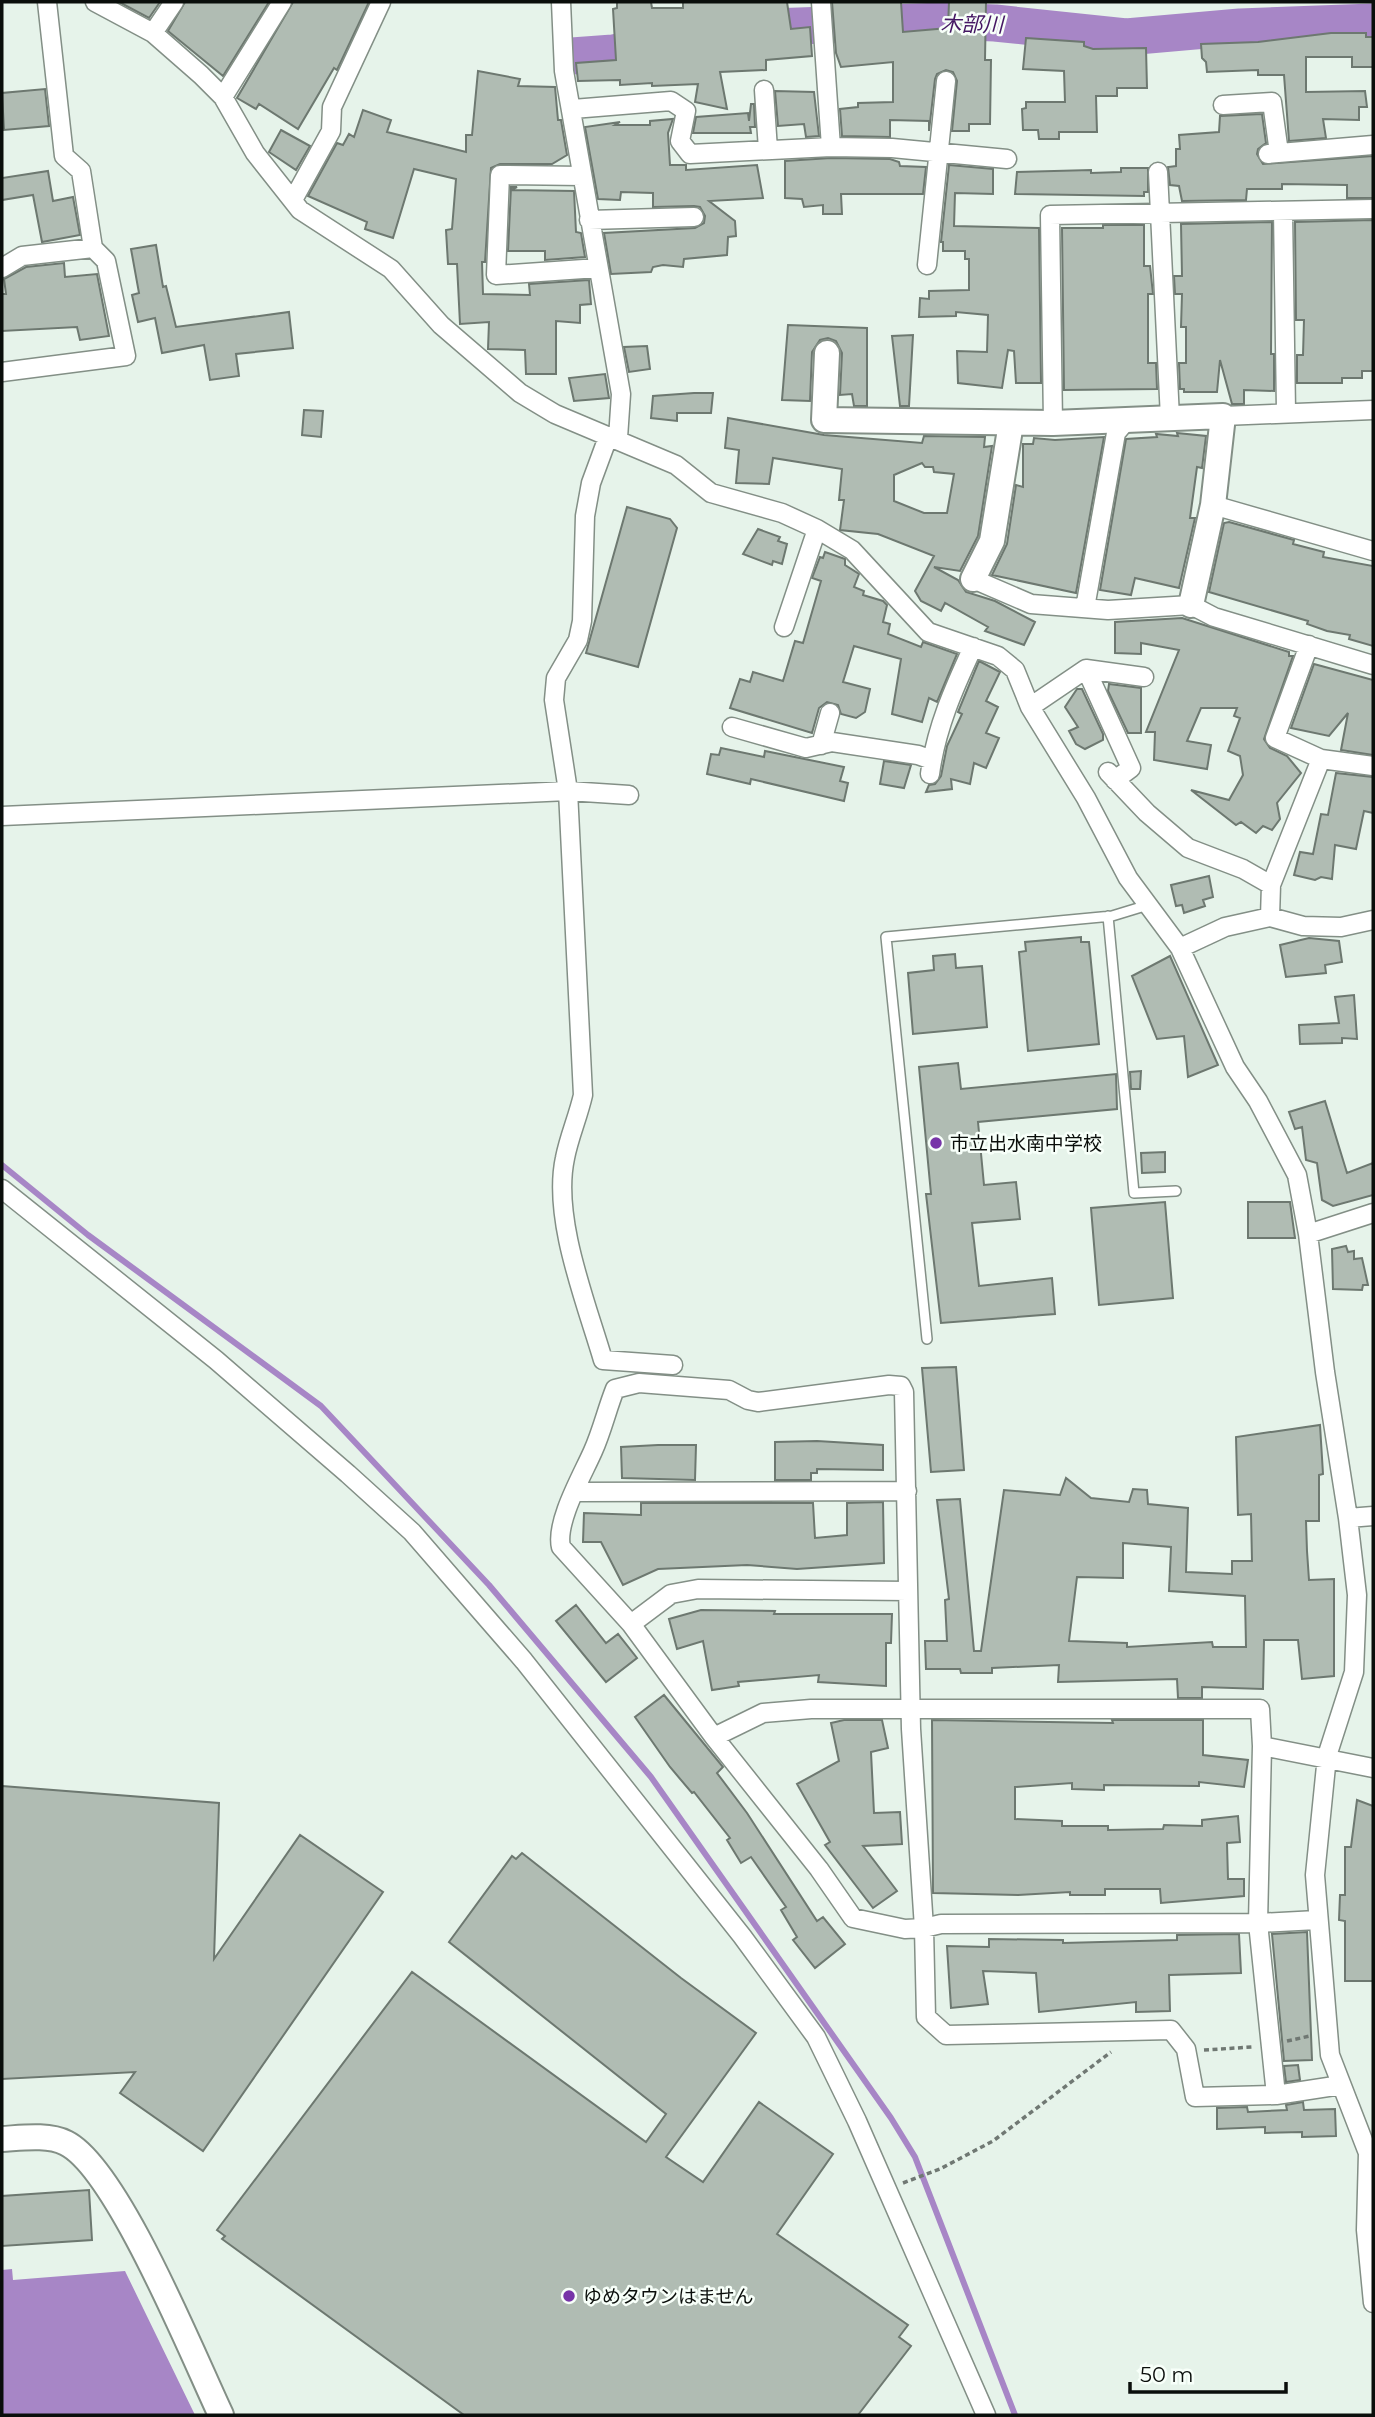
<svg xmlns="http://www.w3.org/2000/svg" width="1375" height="2417" font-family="Montserrat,'Noto Sans JP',sans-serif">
<rect width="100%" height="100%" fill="#e6f3ea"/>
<path fill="#a786c6" d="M12,2269L13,2280L125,2271L195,2415H2V2270Z"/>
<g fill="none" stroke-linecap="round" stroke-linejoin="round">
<path stroke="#a786c6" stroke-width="6" d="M2,1165L88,1235L321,1406L489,1585L651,1777L891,2118L915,2157L1015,2415"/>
<path stroke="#a786c6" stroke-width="37" d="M741,28L943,21L995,23L1126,37L1240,27L1373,22
M572,56L613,53L664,42"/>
</g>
<path fill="#b0bcb3" stroke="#6d7870" stroke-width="2" fill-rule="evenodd" d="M119,2H160L149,18Z
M185,2H269L223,76L168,31Z
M293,2H369L337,70L334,68L298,129L259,104L256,109L237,98Z
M617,2H651L652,8H683V2H787L791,29L810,27L812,56L766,60V70L720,72L727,109L695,102L698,84L652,86V83L620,85V80L578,81L576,63L616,60L613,9L617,8Z
M832,2H901L903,32L948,28L949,2H986L985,60H991L990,124H969V131H952L957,81L953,72L946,70L937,74L935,79L929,131V121L890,120V137L842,136L840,109L858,107V103L893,102V62L841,67L836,53Z
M1331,33H1366V37H1373V67H1352V57H1306V92L1365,91L1367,107H1359V120L1323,119L1326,138L1289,141L1284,75H1258V70L1207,72L1206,62L1202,58L1201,44L1258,42Z
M1026,38L1084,42V46L1093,49L1146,48L1147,88H1117V96H1096L1097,132H1059V139H1039L1038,130H1023L1022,109L1026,108V102H1065L1064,71L1023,69Z
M478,71L520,79L518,86L555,87L558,120H561L567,155L552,164H500L491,168L485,262H482L483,294L530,295L529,284L589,280L591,304L580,305V323L556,321V374H526L525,350L488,349L489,322L460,324L457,264H448L446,230L452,229L456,179L414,169L393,238L365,229L367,222L308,196L337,143L343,145L349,134L354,137L363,110L391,120L387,132L466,152V135H472Z
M45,89L49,126L4,130L2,93Z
M775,91L814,92L819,136L806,137L804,124L778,126Z
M751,104H754L755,127H750L751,133H693L696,117L748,113L749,121Z
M1262,114L1266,143L1258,149L1257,154L1263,164L1373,156V198H1347V185L1282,184V189H1247L1246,200L1182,201L1179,186L1170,185L1168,167L1176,166V149H1180L1179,135L1219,132L1220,116Z
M673,119L668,133L670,165H686V170L757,165L763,198L709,201L735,221L736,236L728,237L727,255L684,259L683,267L663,265L653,267L651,272L611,274L604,233L695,228L704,223L705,216L700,207L694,206L653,207V193L621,192L620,200L598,199L585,127L620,122L615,125H650V121Z
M281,130L310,146L296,170L269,152Z
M831,158L890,159L899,162L900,166L926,167L923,194H841L842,214H823V205L804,207L802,199L785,198V161Z
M949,165L993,169V194L955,193L954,226L1039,228L1041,383H1016L1014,351L1008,350L1002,388L958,383L957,351L987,352L988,315L956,312V316L919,317L920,298L929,299V291L969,290V259H965V251H943V242H941Z
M1121,168H1148V192H1144V196L1015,194L1017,172L1091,170V173L1121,172Z
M48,171L53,201L73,197L80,235L42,242L33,195L2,200V178Z
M511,187H517L511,190L574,191L576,232L581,233L585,257L545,260V251H508Z
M1373,220V371H1362V378H1342V383H1297V355H1303L1304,320H1296L1295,222Z
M1272,222L1271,354H1274V391L1244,390V404H1232L1220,360L1217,392H1184V389H1180L1179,363H1186V327H1181L1182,294H1175L1174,276H1182L1181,224Z
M1103,225H1144V266H1150L1153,294H1148V363H1156L1157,389L1064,390L1062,228H1103Z
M156,245L163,287L166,286L176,327L289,312L293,348L236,354L239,376L210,380L204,345L162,353L155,318L138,322L132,295L139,293L131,249Z
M64,263L65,277L97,274L109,336L80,340L77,327L2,331V294H6L4,279L26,267Z
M788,325L867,328V406H854L852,394L840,395L842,353L836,341L828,338L820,340L812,352L810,401L782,400Z
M913,335L909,406H900L892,336Z
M647,346L650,369L629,372L624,347Z
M605,374L609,398L574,401L569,378Z
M694,393H713L711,413H677V421L651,418L653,396Z
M304,410L323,411L321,437L302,435Z
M728,418L824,435L922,443L924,436L985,437L984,447L992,446L978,536L960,571L934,567L958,580L966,592L995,601L1035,622L1024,645L985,631L988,627L945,603L941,611L921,601L915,591L934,556L878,534L840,530L844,500H839L842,469L773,458L769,484L736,483L739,450L725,448ZM922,463L925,467H933L934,472L954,474L947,513H924L894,501V475Z
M1177,433L1206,436L1202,468L1197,467L1190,518H1195L1179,588L1135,578L1131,595L1100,590L1126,439L1157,437L1156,434L1178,436Z
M1104,437L1076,593L992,575L1007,544L1016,485L1023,487V444H1033L1034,438L1055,440Z
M627,507L670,519L677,528L638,667L586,653Z
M1229,522L1294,540L1293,544L1324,552L1323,557L1373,566V646L1349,639L1350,635L1327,631L1307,624L1308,621L1209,592L1224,523Z
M758,529L780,537L778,541L787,544L782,564L773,561L772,565L743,554Z
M825,552L845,559V565L859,574L854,587L864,591L863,595L883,601L887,605L883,622L890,624L888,634L921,647L923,642L957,654L937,702L929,698L922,722L892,714L901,659L854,646L843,682L870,689L865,712L856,718L841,714L838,705L827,702L819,708L812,733L730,708L740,679L750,682L753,672L783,681L795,641L803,643L821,581L812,578L820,557L823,558Z
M1182,618L1289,652V656H1293L1264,739L1270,748L1287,756L1301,773L1277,803L1280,819L1272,830L1263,826L1256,833L1241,822L1236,825L1191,790L1229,800L1243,775L1240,756L1228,751L1240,718L1234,716L1237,708H1201L1187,741L1211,745L1207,769L1154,760L1155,732H1146L1179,650L1141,643V654L1115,653V622Z
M979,661L1000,672L986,701L998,707L986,733L999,738L986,768L974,763L970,784L951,779L952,789L926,792L929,785L935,784L941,776L947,746L962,714L958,712Z
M1314,664L1373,680V755L1341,750L1348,713L1329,736L1291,728Z
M1109,684L1141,688V733H1128L1108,691Z
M1077,689H1082L1103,734V740L1085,749L1076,744L1069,731L1078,727L1065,707Z
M721,748L764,757L765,751L844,767L840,781L848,783L844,801L751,779L750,784L707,774L711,754L719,755Z
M884,761L911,765L904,788L880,784Z
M1336,773L1373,777V813L1364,811L1356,849L1335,845L1332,879L1321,877L1315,880L1294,875L1300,852L1313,854L1321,814L1328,815Z
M1209,876L1213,897L1203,900L1205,906L1184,913L1182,905L1176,906L1171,885Z
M1081,937V942H1089L1099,1044L1028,1051L1019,952L1026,951L1025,942Z
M1309,938L1339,941L1342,962L1325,965L1326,973L1286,977L1280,945Z
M955,954L956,968L982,966L987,1027L913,1034L908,973L934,970L933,956Z
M1170,956L1218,1065L1188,1077L1184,1036L1157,1039L1132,976Z
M1354,995L1357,1039L1342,1038V1043L1300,1044L1299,1025L1339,1023L1335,997Z
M958,1063L961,1089L1116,1074L1117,1109L978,1122L984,1185L1016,1182L1020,1219L972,1223L979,1286L1052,1278L1055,1314L941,1323L926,1194H931L919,1067Z
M1141,1071L1140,1089H1131L1130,1072Z
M1325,1101L1347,1173L1373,1163V1195L1333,1206L1322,1200L1317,1163L1306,1160L1302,1127L1295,1129L1289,1112Z
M1165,1152V1172L1142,1173L1141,1153Z
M1165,1202L1173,1298L1099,1305L1091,1208Z
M1248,1202H1290L1295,1238H1248Z
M1346,1246L1348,1252L1354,1251V1259L1362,1258L1368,1285H1363L1362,1290L1333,1289L1332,1249Z
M956,1367L964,1470L931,1472L922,1368Z
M1320,1425L1323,1474L1319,1475V1521H1306L1307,1551L1309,1580L1334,1579V1676L1302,1679L1298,1640H1264L1263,1689L1202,1687V1698H1178L1177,1679L1058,1682L1059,1665L992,1668V1673H961L960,1669H926L925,1641H947L945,1600L949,1599L937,1500L960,1499L974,1651H981L1004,1490L1060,1495L1066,1478L1091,1498L1129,1502L1133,1489L1147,1490L1148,1504L1188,1508L1186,1572L1232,1574V1561H1252L1251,1514L1238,1515L1236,1437ZM1123,1543L1171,1547L1169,1591L1245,1596L1246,1647H1213L1212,1642L1127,1647V1643L1069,1641L1077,1577L1123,1578Z
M817,1441L883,1445V1470L817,1469V1473H811V1480H775V1442Z
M658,1445H696L695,1480L622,1478L621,1447Z
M883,1502L884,1563L797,1569L747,1565L658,1569L623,1585L601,1542H583L584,1513L641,1515V1503H813L815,1538L847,1535V1503Z
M576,1605L606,1643L618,1634L637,1658L606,1682L556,1621Z
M701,1610L775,1611L774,1614H892L891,1643H886V1686L818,1682L819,1675L738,1682L739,1686L712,1690L703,1641L677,1649L669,1619Z
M664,1695L723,1767L717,1773L747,1813L817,1921L823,1917L845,1944L815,1968L793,1940L797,1937L781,1910L786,1907L751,1857L741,1863L727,1840L730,1838L694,1792L692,1793L670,1767L635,1717Z
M844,1720H882L888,1748L871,1752L874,1813L900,1812L902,1844L863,1846L897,1891L873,1908L825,1845L830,1842L797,1784L839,1761L831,1723Z
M932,1720L1113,1723L1112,1720H1203V1755L1248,1760L1244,1787L1199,1782V1786L1104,1785V1790L1072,1789V1783L1015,1787V1819L1062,1821V1826H1108V1830L1163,1829L1164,1825L1202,1826V1820L1238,1816L1240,1842L1227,1843L1228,1879H1244V1896L1161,1903L1160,1889H1105V1895H1070V1892L1018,1895L933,1893Z
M2,1786L219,1803L214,1959L300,1835L383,1892L203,2151L120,2093L135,2072L2,2079Z
M1357,1800L1373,1806V1981H1345V1921L1339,1920L1340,1895H1345V1847H1351Z
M522,1853L681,1978L756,2033L666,2157L703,2182L759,2102L833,2154L777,2234L908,2325L899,2337L911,2346L858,2415H464L222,2239L225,2236L217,2230L412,1972L646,2142L666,2114L449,1942L512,1856L516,1859Z
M1307,1932L1312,2060L1284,2061L1272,1934Z
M1239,1934L1241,1973L1169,1975L1170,2011L1136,2012V2002L1039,2012L1036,1973L983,1971L988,2004L951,2008L947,1946L989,1947V1939L1063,1940V1943L1177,1940V1935Z
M1298,2065L1300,2080L1286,2082L1284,2066Z
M1303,2102L1304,2110L1335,2109L1336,2136L1302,2137V2132L1265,2133V2127L1217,2129V2108L1247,2107L1248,2112L1287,2110L1286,2105Z
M89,2190L92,2240L2,2246V2196Z"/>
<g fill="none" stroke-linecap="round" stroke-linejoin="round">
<g stroke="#838f86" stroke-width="12">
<path id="lane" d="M1108,916L1134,1193L1176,1191
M927,1339L886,937L1112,916L1148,905"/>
</g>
<g stroke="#838f86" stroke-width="21">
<path id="street" d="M95,2L153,33L201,75L223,97L255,153L300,210L391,269L441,325L520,393L555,414L676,465L711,493L782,513L817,529L852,550L928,632L998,656L1015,670L1030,707L1086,798L1128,878L1180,948L1235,1067L1258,1101L1297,1175L1308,1234L1325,1372L1348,1518
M561,2L564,71L621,394L618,438
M821,2L831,147
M153,33L174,2
M764,90L768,150
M223,97L282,2
M1223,105L1272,102L1279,153
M573,109L671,101L686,111L680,141L690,154L831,147L892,148L1007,159
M1268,154L1373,145
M1158,172L1170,418
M582,176L500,175L496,275L598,268
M293,200L331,131L332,107L381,2
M1283,211L1286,411
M589,220L694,217
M927,265L946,81
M2,268L22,256L93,248
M2,372L126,356L106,261L93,248L81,171L64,156L47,2
M1223,416L1373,410
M1053,423L1050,215L1373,209
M608,437L591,483L585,516L582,621L578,640L556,678L554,700L568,791L583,1095C578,1117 569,1137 565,1158C552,1218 586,1302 603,1360L673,1365
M1213,505L1373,551
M973,579L1031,604L1108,610L1191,605L1214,617L1373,665
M1085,608L1116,433L1127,420
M784,627L817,529
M1309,645L1275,738L1321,759L1373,766
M1086,669L1131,768L1115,780
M1086,669L1144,677
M1030,707L1086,669
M732,727L806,748L832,742L918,755L932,760
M821,745L830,713
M1108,772L1147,813L1188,848L1243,869L1271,885
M930,774C936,728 954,688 973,647
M2,816L568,791L629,795
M1270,917L1271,885L1321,759
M1180,948L1225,927L1270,917L1303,926L1341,927L1373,920
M2,1189L216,1360L348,1474L412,1532L524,1661L742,1936L816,2037L857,2121L986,2415
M1308,1234L1373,1213
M575,1492L907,1491
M1373,1516L1348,1518L1357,1595L1354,1672L1327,1756L1315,1875L1330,2055L1368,2153L1366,2230L1373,2303
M631,1624L671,1594L698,1589L908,1591
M714,1737L631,1624L561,1547C555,1522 583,1474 593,1451C602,1431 607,1409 615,1389L639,1383L729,1390L748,1400L758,1402L889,1385L901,1386L904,1392L911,1729L924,1928L941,1924L1258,1923L1262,1746L1373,1768
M1262,1746L1260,1709H811L763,1713L714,1737L819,1869L853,1918L905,1929L924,1928L926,2017L946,2035L1171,2030L1186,2049L1195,2097L1276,2095L1341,2085
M1276,2095L1258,1923L1317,1920"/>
</g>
<g stroke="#838f86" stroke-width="28">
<path id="secondary" d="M827,353L824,420L1053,423L1223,416L1213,505L1191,605
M973,579L992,541L1011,423
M2,2139C21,2138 48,2134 66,2143C117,2168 193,2356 221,2415"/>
</g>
<path stroke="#707873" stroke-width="3.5" stroke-dasharray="5 3.5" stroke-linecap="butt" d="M1287,2041L1310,2036
M1204,2050L1252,2047
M903,2183L940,2169L993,2141L1111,2052"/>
<use href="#lane" stroke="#fff" stroke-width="9"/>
<use href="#street" stroke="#fff" stroke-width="18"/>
<use href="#secondary" stroke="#fff" stroke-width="24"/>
</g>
<g fill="#7734a8" stroke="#f7fff9" stroke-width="2.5">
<circle cx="936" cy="1143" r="7"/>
<circle cx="569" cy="2296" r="7"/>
</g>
<g text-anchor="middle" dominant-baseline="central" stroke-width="5" stroke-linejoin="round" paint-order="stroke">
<g font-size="19" fill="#0a0e0b" stroke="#f7fff9" text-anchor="start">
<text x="950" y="1143">市立出水南中学校</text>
<text x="583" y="2296">ゆめタウンはません</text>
</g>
<g font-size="21" font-style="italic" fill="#441663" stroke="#f7fff9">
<text transform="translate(972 24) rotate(1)">木部川</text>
</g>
</g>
<rect width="1375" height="2417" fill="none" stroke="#0a0e0b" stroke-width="7"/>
<path d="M1130 2382v10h156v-10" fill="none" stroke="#0a0e0b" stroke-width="3.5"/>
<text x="1140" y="2382" font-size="21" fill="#0a0e0b" stroke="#f7fff9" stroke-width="5" paint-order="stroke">50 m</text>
</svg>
